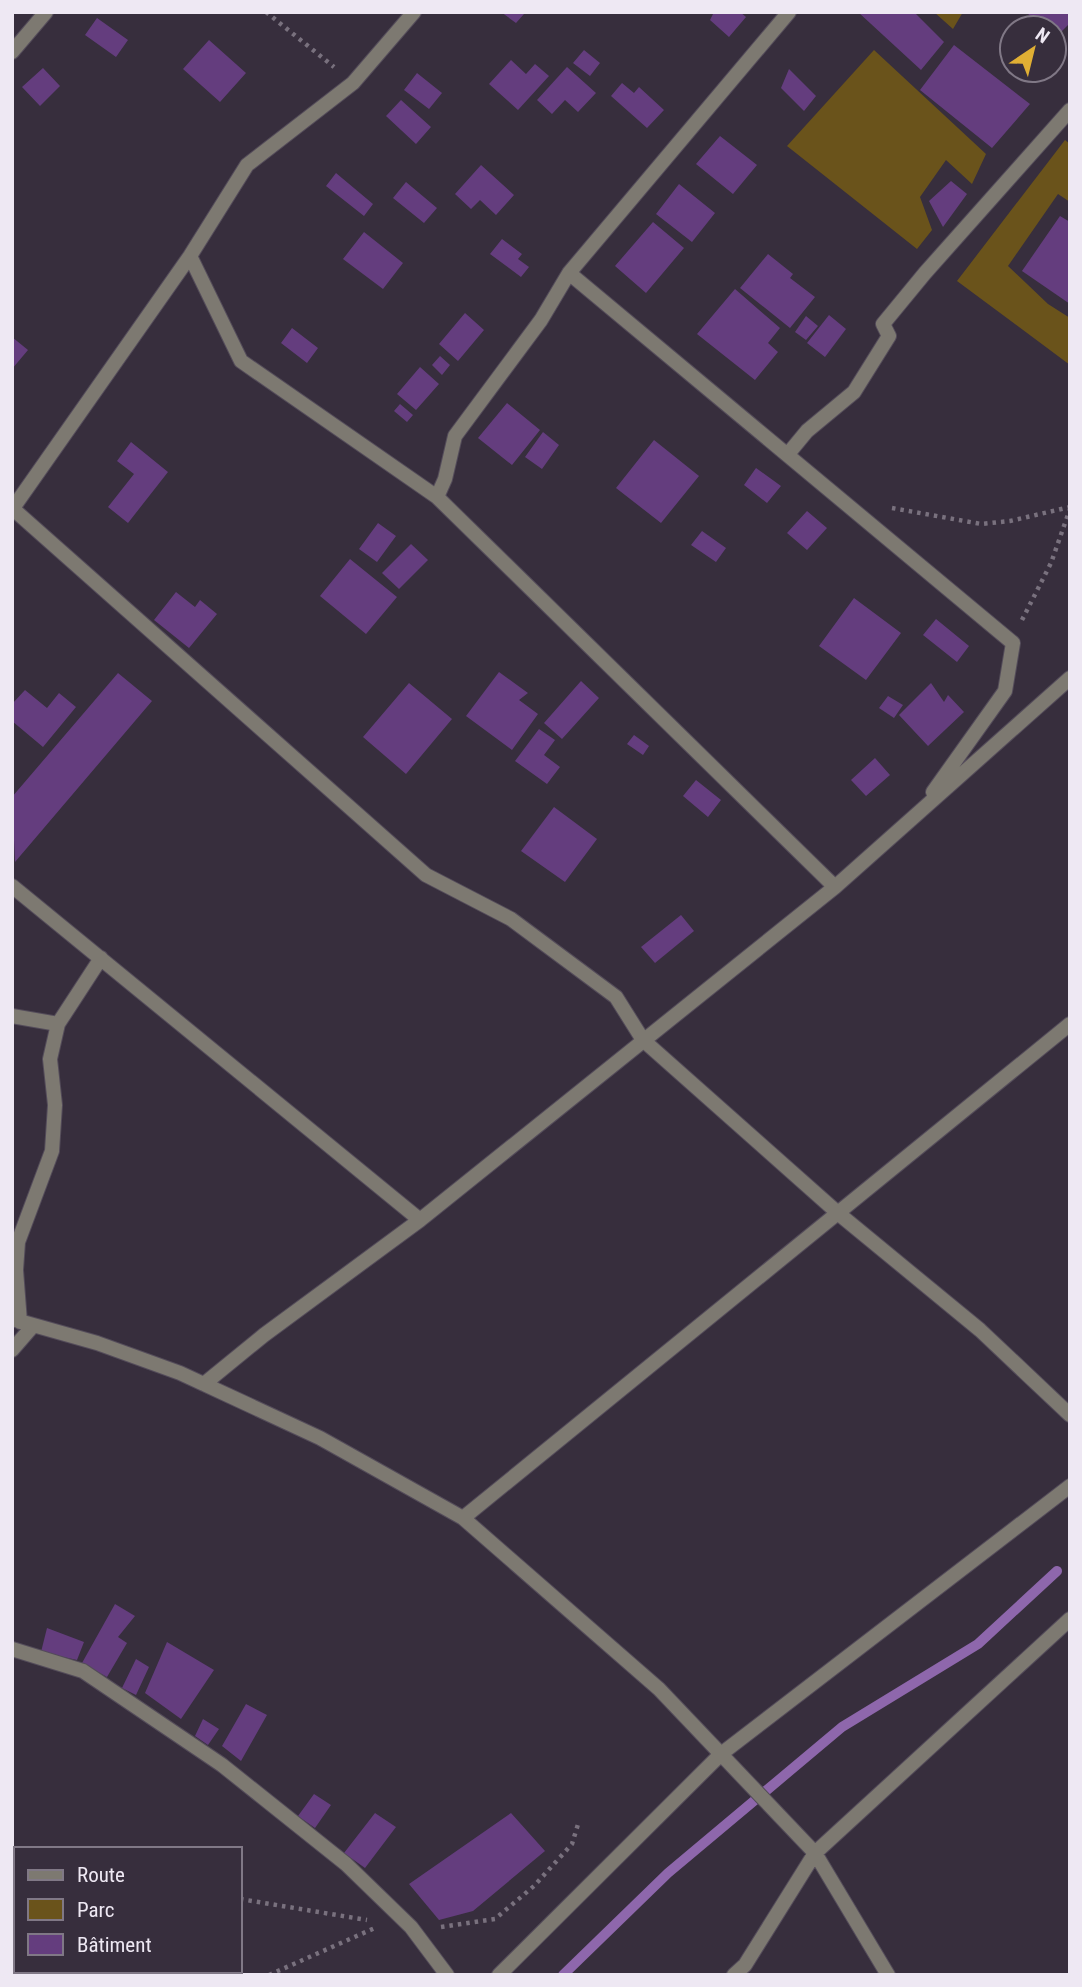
<svg xmlns="http://www.w3.org/2000/svg" width="1082" height="1987" font-family="'Roboto Condensed',sans-serif">
<rect width="100%" height="100%" fill="#372e3d"/>
<path fill="#6a531b" d="M934,12H963L953,29Z
M874,50L986,154L972,184L946,160L920,197L932,230L917,249L787,146Z
M1065,140L1070,144V202L1058,194L1008,266L1048,304L1070,318V365L957,281Z"/>
<g fill="none" stroke-linecap="round" stroke-linejoin="round">
<path stroke="#8e67ac" stroke-width="10" d="M563,1975L668,1873L842,1727L978,1644L1057,1571"/>
</g>
<path fill="#643d7e" d="M501,12H522L524,14L516,23Z
M714,12H740L746,17L729,37L710,20Z
M858,12H914L944,42L921,70Z
M1026,12H1070V23L1054,39V28H1043Z
M97,18L128,40L116,57L85,35Z
M209,40L246,73L220,102L183,69Z
M954,45L1030,104L992,148L920,90Z
M584,50L600,63L590,76L573,63Z
M511,60L526,74L535,64L549,76L518,110L489,84Z
M567,67L596,93L578,112L565,100L552,114L537,100Z
M43,68L60,86L40,106L22,87Z
M789,69L816,96L804,111L781,88Z
M417,73L442,93L429,109L404,90Z
M622,83L634,93L639,87L664,110L647,128L611,96Z
M401,100L431,127L416,144L386,116Z
M720,136L757,165L733,194L696,164Z
M481,165L514,195L496,215L480,200L471,209L455,194Z
M336,173L373,204L364,216L326,186Z
M951,181L967,194L943,227L929,201Z
M406,182L437,208L424,223L393,198Z
M679,184L715,213L692,242L656,214Z
M1060,216L1070,222V304L1022,271Z
M653,222L684,248L646,293L615,266Z
M364,232L403,263L383,289L343,259Z
M502,239L522,254L518,259L529,267L521,277L490,254Z
M768,254L793,274L790,278L815,297L790,328L740,288Z
M735,289L780,328L768,343L778,352L755,380L697,334Z
M465,313L484,330L458,361L439,344Z
M829,315L846,329L825,357L807,343Z
M806,316L818,326L806,340L795,332Z
M292,328L318,348L307,363L281,343Z
M12,337L28,350L12,369Z
M440,356L450,365L442,375L432,365Z
M420,367L439,384L416,410L397,394Z
M507,403L540,430L512,465L478,438Z
M400,404L413,415L407,422L394,411Z
M543,432L559,445L542,469L525,457Z
M654,440L699,476L661,523L616,488Z
M131,442L168,472L128,523L108,507L134,474L117,461Z
M756,468L781,486L767,503L744,485Z
M807,511L827,528L807,550L787,533Z
M378,523L396,536L377,562L359,549Z
M702,531L726,548L716,562L691,545Z
M411,544L428,560L399,589L382,573Z
M350,559L397,597L366,634L320,596Z
M176,592L195,607L200,600L217,614L189,648L154,620Z
M854,598L901,633L866,680L819,646Z
M936,619L969,646L957,662L923,635Z
M499,672L528,693L519,700L538,714L512,750L466,716Z
M118,673L152,701L15,862L12,797Z
M581,681L599,698L562,739L544,723Z
M409,683L452,719L406,774L363,737Z
M931,683L944,702L948,695L964,712L928,746L899,715Z
M25,690L47,708L59,693L76,707L43,747L12,721V704Z
M888,696L903,705L894,718L879,708Z
M539,729L555,740L544,755L560,767L547,784L515,761Z
M634,735L649,746L643,755L627,744Z
M875,758L890,775L866,796L851,780Z
M696,780L721,800L708,817L683,796Z
M554,807L597,839L565,882L521,851Z
M681,915L694,931L655,963L641,947Z
M115,1604L135,1616L118,1637L127,1643L107,1677L82,1663Z
M47,1628L84,1642L77,1660L41,1652Z
M167,1642L214,1670L181,1719L145,1693Z
M136,1659L149,1667L136,1695L122,1688Z
M246,1704L267,1715L241,1761L222,1746Z
M203,1719L219,1729L208,1745L195,1736Z
M314,1794L331,1805L315,1828L298,1816Z
M375,1813L396,1827L365,1868L344,1853Z
M511,1813L545,1851L473,1911L439,1920L409,1884Z"/>
<g fill="none" stroke-linecap="round" stroke-linejoin="round">
<g stroke="#544c5a" stroke-width="16">
<path id="street" d="M12,52L46,12
M190,256L241,361L437,497L835,887
M569,273L1013,643L1005,691L933,792
M788,454L807,431L854,392L889,336L883,324L925,273L1070,110
M437,497L445,479L455,436L541,320L569,273L789,12
M12,508L426,875L511,919L616,997L643,1040L839,1214L980,1330L1070,1415
M13,508L190,256L247,165L353,83L414,12
M12,886L420,1220
M12,1016L58,1024
M12,1319L97,1343L180,1373L320,1438L463,1518L659,1689L815,1853L888,1975
M20,1322L16,1270L18,1242L52,1151L55,1105L50,1059L58,1024L101,958
M12,1350L32,1327
M204,1384L264,1335L420,1220L835,887L1070,678
M463,1518L1070,1024
M12,1649L83,1671L222,1765L346,1864L411,1927L447,1975
M499,1975L721,1754L1070,1486
M734,1975L745,1965L815,1853L1070,1619"/>
</g>
<path stroke="#79717e" stroke-width="4.5" stroke-dasharray="3.5 5" stroke-linecap="butt" d="M266,12L334,67
M892,508L981,524L1010,521L1070,507
M1022,620L1051,563L1070,509
M240,1899L367,1920
M441,1927L495,1919L534,1886L572,1844L579,1821
M41,1975L46,1971
M269,1975L377,1927"/>
<use href="#street" stroke="#7d7971" stroke-width="14"/>
</g>
<rect width="1082" height="1987" fill="none" stroke="#eee8f3" stroke-width="28"/>
<rect x="14" y="1847" width="228" height="126" fill="#372e3d" stroke="#807886" stroke-width="2"/>
<rect x="28" y="1870" width="35" height="10" fill="#7d7971" stroke="#807886" stroke-width="2"/>
<text x="77" y="1882" font-size="21" fill="#eee8f3">Route</text>
<rect x="28" y="1899" width="35" height="21" fill="#6a531b" stroke="#807886" stroke-width="2"/>
<text x="77" y="1917" font-size="21" fill="#eee8f3">Parc</text>
<rect x="28" y="1934" width="35" height="21" fill="#643d7e" stroke="#807886" stroke-width="2"/>
<text x="77" y="1952" font-size="21" fill="#eee8f3">Bâtiment</text>
<g transform="translate(1033 49) rotate(35)"><circle r="33" fill="#372e3d" stroke="#807886" stroke-width="2"/>
<path d="M0-5L12 26L0 18L-12 26Z" fill="#e0af34"/>
<text y="-10" font-size="19" font-weight="bold" text-anchor="middle" fill="#eee8f3">N</text>
</g>
</svg>
